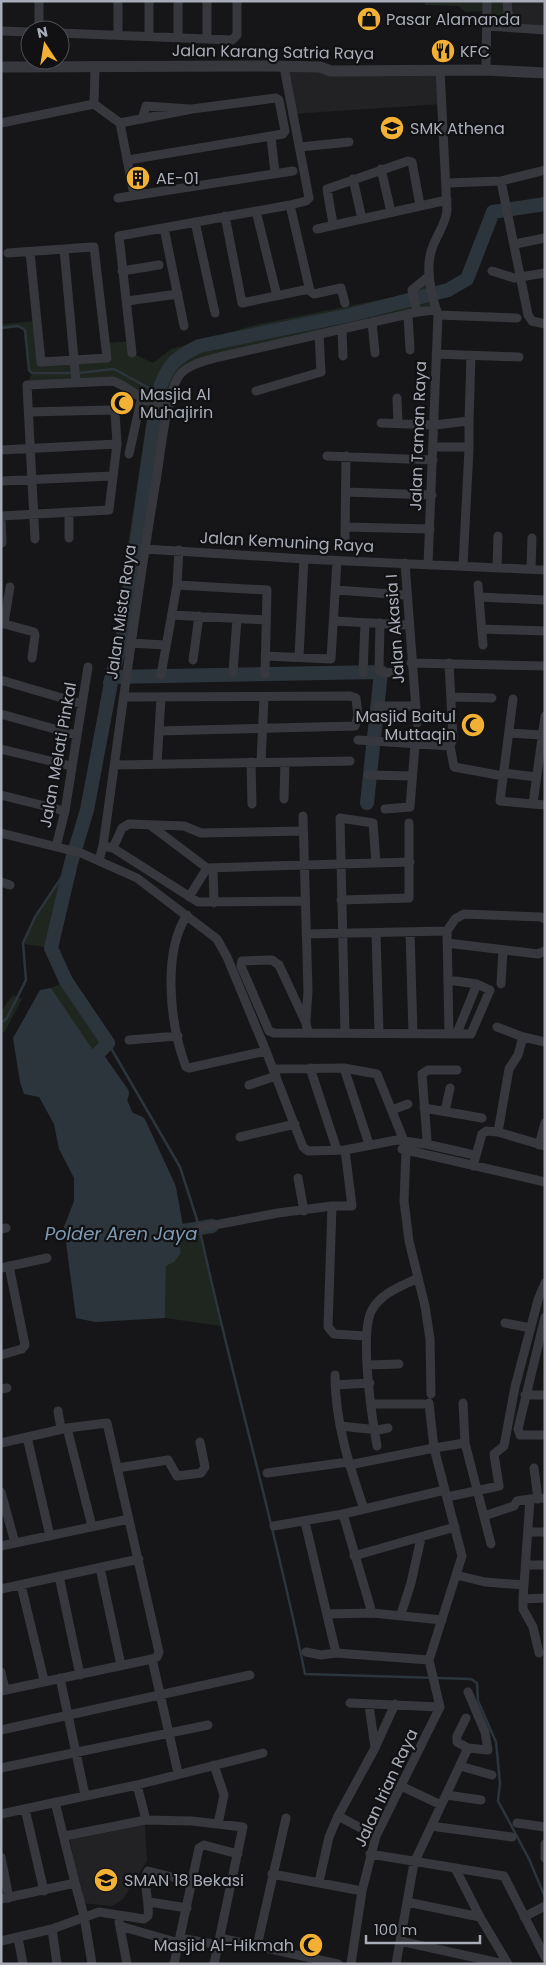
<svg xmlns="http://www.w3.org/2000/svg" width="546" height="1965" font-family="Poppins,sans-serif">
<rect width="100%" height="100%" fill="#161618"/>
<path fill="#222225" d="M507,1H545V30L515,28Z
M284,67L440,70L442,104L292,114Z
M145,1825L147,1861L123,1899L112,1906L82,1903L70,1840Z"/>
<path fill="#1e261f" d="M425,1H507L515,28L489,26L485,11L466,12L458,6L425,5Z
M429,276L436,310L209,360L177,379L138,591H121L147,418L135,417L140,400L122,385H27L32,373L29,370L25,330L18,326L1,328V324L37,321L41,360L106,358V343L131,341L132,353L153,363L171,349L255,325L413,293Z
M68,853L80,854L71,866L51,948L24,944L35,917L69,865Z
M66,981L108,1043L96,1056L51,988Z
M13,995L22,999L5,1031L1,1034V1011Z
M199,1228L218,1314L221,1326L165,1318L166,1266L174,1262L181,1253L177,1232Z"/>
<path fill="#2c353c" d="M51,988L122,1093L121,1101L127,1118L139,1123L169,1188L181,1253L174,1262L166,1266L165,1318L95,1322L76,1318L64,1227L74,1201V1178L59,1149L54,1124L39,1097L24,1094L20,1082L13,1038L40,990Z"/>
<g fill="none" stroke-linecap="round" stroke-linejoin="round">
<path stroke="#2c353c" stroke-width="2.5" d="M1,328L18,326L25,330L29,370L32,373H73
M78,373L114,369L158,393
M1,1023L7,1018L26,980L23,943L35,917L71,863L51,948L66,981L108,1043L180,1167L199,1226
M200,1231C232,1379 275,1525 305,1674L471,1679L477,1683L478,1701L496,1742L500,1783L498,1801L529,1859L545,1897"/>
<path stroke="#2c353c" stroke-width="14" d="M110,683L123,636L158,393C167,366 173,359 199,346L350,315L448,290L467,279L493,212L545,204
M212,1226L177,1232L169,1188L139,1123L127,1118L120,1101L122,1093L96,1056L108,1043L66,981L51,948L71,863L87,810L112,677L381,672L367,803"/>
<path stroke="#37383d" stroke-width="9" d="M507,1L508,13L515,28
M487,26L545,30
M39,30V1
M1,31L30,32
M60,33L232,40L237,35V1
M118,35V1
M149,36V1
M178,37V1
M207,38V1
M95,68L94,104L120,123L134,195
M486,70L487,1
M142,119L146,106L190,109
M1,123L94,104
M120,123L192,109L276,98L279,100L285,131L283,134L128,160
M271,137L275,173
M300,147L349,142
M381,169L391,212
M353,179L362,219
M501,181L528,315L532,321L545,324
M447,183L501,181L545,170
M118,198L293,171
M290,205L310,291L314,294L341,288L345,303
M256,211L277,296
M225,216L242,303L309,289
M195,222L215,313
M333,224L327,189L408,161L412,162L420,205
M164,228L184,326
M317,229L447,200
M515,244L545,238
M64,249L76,381
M8,253L92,247H94L107,358L41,362L30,252
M122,271L159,265
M492,271L514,278L545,273
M127,301L178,294
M417,312L412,290L429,276
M408,315L410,350
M438,315L517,318
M372,322L375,353
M342,330L343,356
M132,353L119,236L290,205L306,201L309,198L284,67
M436,354L519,357
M256,391L321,372L319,334
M397,398L398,423
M381,423L434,425L469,421L471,355
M434,447H468
M1,450L117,444
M129,454L141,400
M327,456L433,460
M1,481L112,476
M346,492L432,495
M1,516L109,510L117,444L115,412L110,410L29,412
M1,516L2,543
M345,527L430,529
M69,538V513
M345,538L346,456
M35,539L27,385L113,381C139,391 136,404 170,404
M145,549L304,559L545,570
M405,563L417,723
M428,565L438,315C431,294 424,267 433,246C438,233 446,223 447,210L440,70
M463,566L469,449V421
M497,568L498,536
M531,569L532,538
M177,585L267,590L265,674
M478,585L483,645
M336,590L406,595
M479,597L545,600
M172,615L266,620
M334,621L408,625
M1,623L34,632L35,635L32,658
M4,623L10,587
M380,623L379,670L382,672L394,673
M482,629L545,631
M130,643L165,645
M265,656L331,659L337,561
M299,656L304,559
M193,660L199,616
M411,663L545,666
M233,672L237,619
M363,673L365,623
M161,675L177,585L179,550
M1,680L82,704
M125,697L350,696L356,698L358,716L355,726L159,731L157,764
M451,697L492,698
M513,699L500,801L533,804
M377,706H416
M1,714L76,735
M545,716L533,804L545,805
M159,731L161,698
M509,733L542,735
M358,740L450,746L453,739L449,663
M450,746L454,767L503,776
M1,749L71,766
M251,762L252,804
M261,762L264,698
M115,765L350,761
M504,773L536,777
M368,775L412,776
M1,795L65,811
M284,799L285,762
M385,809L410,807L415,745
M303,816L308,991L306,1020
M150,825L207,868L410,862
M1,833L81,853L137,878L217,939L227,957L266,1051L303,1147L308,1151L345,1150L397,1140L425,1144L427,1140L422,1074L428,1070H457
M103,846L113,848L198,902L305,901
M56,847L65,811L88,667
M113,848L122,828L129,824L184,826L201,833L303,831
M99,860L103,846C120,726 135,606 155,487C160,460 165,401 177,379C184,365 205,361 219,357L417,312L436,310
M213,868L214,903
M1,882L10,885
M189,897L207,868
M341,900L409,898V823
M187,915C162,953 170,1025 186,1067L189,1068L266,1051
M447,931L455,919L464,914L541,917L545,919
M410,932L413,1033
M376,933L379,1033
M306,934L447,931L449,1033
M447,943L538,954L545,951
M501,984L503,950
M497,1027L523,1037L545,1042
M308,1032L306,1023L279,965L272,960L242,961L241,966L269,1031L274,1033L471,1034L490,990L477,984L448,980
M345,1033L340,818L373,823L376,863
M457,1033L477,984
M129,1040L178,1036
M310,1068L337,1150
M344,1068L369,1144
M273,1069L344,1068L377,1074L404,1141
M249,1085L276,1076
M424,1108L482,1118
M392,1110L408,1104
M445,1111L450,1088
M498,1132L509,1069L518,1055L523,1037
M240,1137L295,1124
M426,1144L470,1154
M539,1145L545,1123
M402,1149L545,1182
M345,1150L352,1206H332L328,1327L334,1334L366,1336
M406,1151L404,1201L409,1241L425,1306L430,1339L431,1394
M473,1166L482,1134L486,1131L498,1132L545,1146
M298,1178L304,1211
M199,1228L278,1213L332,1206
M1,1229L6,1228
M1,1268L47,1258
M545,1317L518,1429L520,1435H545
M505,1323L531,1328
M1,1355L22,1349L25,1345L9,1266
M368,1365L399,1364
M335,1375C335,1422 349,1465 364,1509
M335,1385L370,1383
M1,1389L7,1388
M525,1395H545
M372,1404H423
M58,1411L61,1429
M340,1426L378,1430L388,1428
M67,1428L92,1526
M27,1437L50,1536
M1,1443L67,1428L107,1423L159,1652L157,1657L152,1659L1,1691
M465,1443L491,1544
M377,1446C372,1418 359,1332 372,1310C381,1293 402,1286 418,1278
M349,1465L434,1448L429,1403
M118,1468L168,1460L177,1476L201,1473L205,1467L200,1442
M534,1468L538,1499
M267,1473L348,1462
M1,1492L15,1543
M447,1497L499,1486L494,1454L504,1446L515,1387L538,1300L545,1283
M545,1498L530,1499L523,1599L545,1598
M343,1514L372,1613
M484,1516L514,1506L517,1501L530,1499
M305,1522L336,1653
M274,1526L343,1514L445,1490
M528,1532H545
M1,1546L129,1519
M354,1556L455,1527
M527,1565H545
M100,1568L121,1665
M456,1575L485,1582L524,1585
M59,1576L80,1675
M21,1585L44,1680
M1,1589L139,1559
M523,1599V1609L533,1627L539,1653
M327,1614L372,1613L442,1620
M401,1614L411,1583L421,1538
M306,1652L321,1655L336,1653L429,1660
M152,1659L178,1773
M1,1672L5,1690
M60,1678L85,1795
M350,1703L440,1707
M369,1705L375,1748
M466,1718L457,1736V1742L468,1748L488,1750L485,1732L468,1692
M1,1730L250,1675
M214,1765L224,1795L218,1824
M460,1766L492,1775
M1,1768L208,1725
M137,1785L146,1820
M401,1786L441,1805
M447,1795L481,1800
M25,1809L44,1891
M1,1814L137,1785L263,1753
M338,1816L376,1836
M517,1823L545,1827
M431,1826L512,1837
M65,1836L146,1820L192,1821L243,1827L214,1964
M370,1854L504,1876L545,1957
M1,1857L9,1898
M545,1858V1844
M455,1868L480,1917L508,1964
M272,1874L362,1891
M319,1882L329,1837L338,1816L375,1748L395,1704
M75,1883L84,1916L92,1964
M1,1899L75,1883L55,1802
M149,1902L187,1908
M407,1902L480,1917
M524,1917L545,1906
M119,1922L127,1964
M120,1926L179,1943
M383,1928L402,1932
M52,1929L57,1964
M18,1938L23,1964
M180,1938L218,1945
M220,1938L338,1964
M1,1941L52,1929L99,1912L144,1919L148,1916C150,1902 142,1882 148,1871L192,1882
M400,1941L504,1964
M257,1946L286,1818
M174,1964L199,1848L204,1845L238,1854
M351,1964L362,1891L376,1836L440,1707L429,1660L462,1556L434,1448L465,1443L463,1403
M396,1964L414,1863L468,1748"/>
<path stroke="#37383d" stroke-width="11" d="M1,67L266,66L320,67L331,71L486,70L545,73"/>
</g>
<defs>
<g id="shop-disc" transform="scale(1.25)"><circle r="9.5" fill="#f2b134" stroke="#111113"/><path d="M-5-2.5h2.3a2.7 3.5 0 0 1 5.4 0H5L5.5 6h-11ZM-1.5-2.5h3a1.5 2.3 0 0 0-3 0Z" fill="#111"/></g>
<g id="restaurant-disc" transform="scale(1.25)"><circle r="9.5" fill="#f2b134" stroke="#111113"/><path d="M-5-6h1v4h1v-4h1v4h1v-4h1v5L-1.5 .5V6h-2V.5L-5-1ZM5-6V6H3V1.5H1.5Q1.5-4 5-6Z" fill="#111"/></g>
<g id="school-disc" transform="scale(1.25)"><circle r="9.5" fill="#f2b134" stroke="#111113"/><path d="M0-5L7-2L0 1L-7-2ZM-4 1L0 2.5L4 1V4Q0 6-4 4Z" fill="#111"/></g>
<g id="building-disc" transform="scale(1.25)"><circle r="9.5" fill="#f2b134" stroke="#111113"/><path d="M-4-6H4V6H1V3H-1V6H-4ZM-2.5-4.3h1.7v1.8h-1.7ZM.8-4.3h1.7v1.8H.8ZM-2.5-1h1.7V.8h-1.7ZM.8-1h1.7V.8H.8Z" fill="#111"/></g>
<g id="mosque-disc" transform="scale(1.25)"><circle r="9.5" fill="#f2b134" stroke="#111113"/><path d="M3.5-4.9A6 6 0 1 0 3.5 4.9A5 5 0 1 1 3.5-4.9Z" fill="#111"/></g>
</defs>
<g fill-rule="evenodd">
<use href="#shop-disc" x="369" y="19"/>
<use href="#restaurant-disc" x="443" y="51"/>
<use href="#school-disc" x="392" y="128"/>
<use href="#building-disc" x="138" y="178"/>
<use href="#mosque-disc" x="122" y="403"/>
<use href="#mosque-disc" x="473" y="725"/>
<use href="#school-disc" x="106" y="1880"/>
<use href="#mosque-disc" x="311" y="1945"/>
</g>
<g text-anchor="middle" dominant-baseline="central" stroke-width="4.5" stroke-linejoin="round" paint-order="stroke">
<g font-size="16" fill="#a8adb8" stroke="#111113" text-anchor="start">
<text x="386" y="19">Pasar Alamanda</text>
<text x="460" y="51">KFC</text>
<text x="410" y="128">SMK Athena</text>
<text x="156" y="178">AE-01</text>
<text x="140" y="394">Masjid Al<tspan x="140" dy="18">Muhajirin</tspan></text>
<text x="456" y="716" text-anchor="end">Masjid Baitul<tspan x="456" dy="18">Muttaqin</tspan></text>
<text x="124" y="1880">SMAN 18 Bekasi</text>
<text x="294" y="1945" text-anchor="end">Masjid Al-Hikmah</text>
</g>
<g font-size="16" fill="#a8adb8" stroke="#111113">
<text transform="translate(273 52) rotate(1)">Jalan Karang Satria Raya</text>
<text transform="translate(418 436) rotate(-88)">Jalan Taman Raya</text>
<text transform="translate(287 542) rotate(3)">Jalan Kemuning Raya</text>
<text transform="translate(121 612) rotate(-82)">Jalan Mista Raya</text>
<text transform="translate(395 629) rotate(-94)">Jalan Akasia I</text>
<text transform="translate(58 755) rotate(-80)">Jalan Melati Pinkal</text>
<text transform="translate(386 1788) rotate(-65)">Jalan Irian Raya</text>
</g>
<g font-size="18" font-style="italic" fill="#7f9bb3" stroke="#111113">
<text x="121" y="1233">Polder Aren Jaya</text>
</g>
</g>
<rect width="546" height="1965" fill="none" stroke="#a8adb8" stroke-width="5"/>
<g transform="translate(45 45) rotate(348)"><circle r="24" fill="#111113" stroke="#4d4f55"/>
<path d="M0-4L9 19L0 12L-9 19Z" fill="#f2b134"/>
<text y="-8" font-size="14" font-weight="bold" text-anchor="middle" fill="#a8adb8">N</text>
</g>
<path d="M366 1935v8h114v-8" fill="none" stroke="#a8adb8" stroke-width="2.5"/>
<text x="374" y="1935" font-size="15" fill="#a8adb8" stroke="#111113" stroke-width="4" paint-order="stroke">100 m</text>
</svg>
